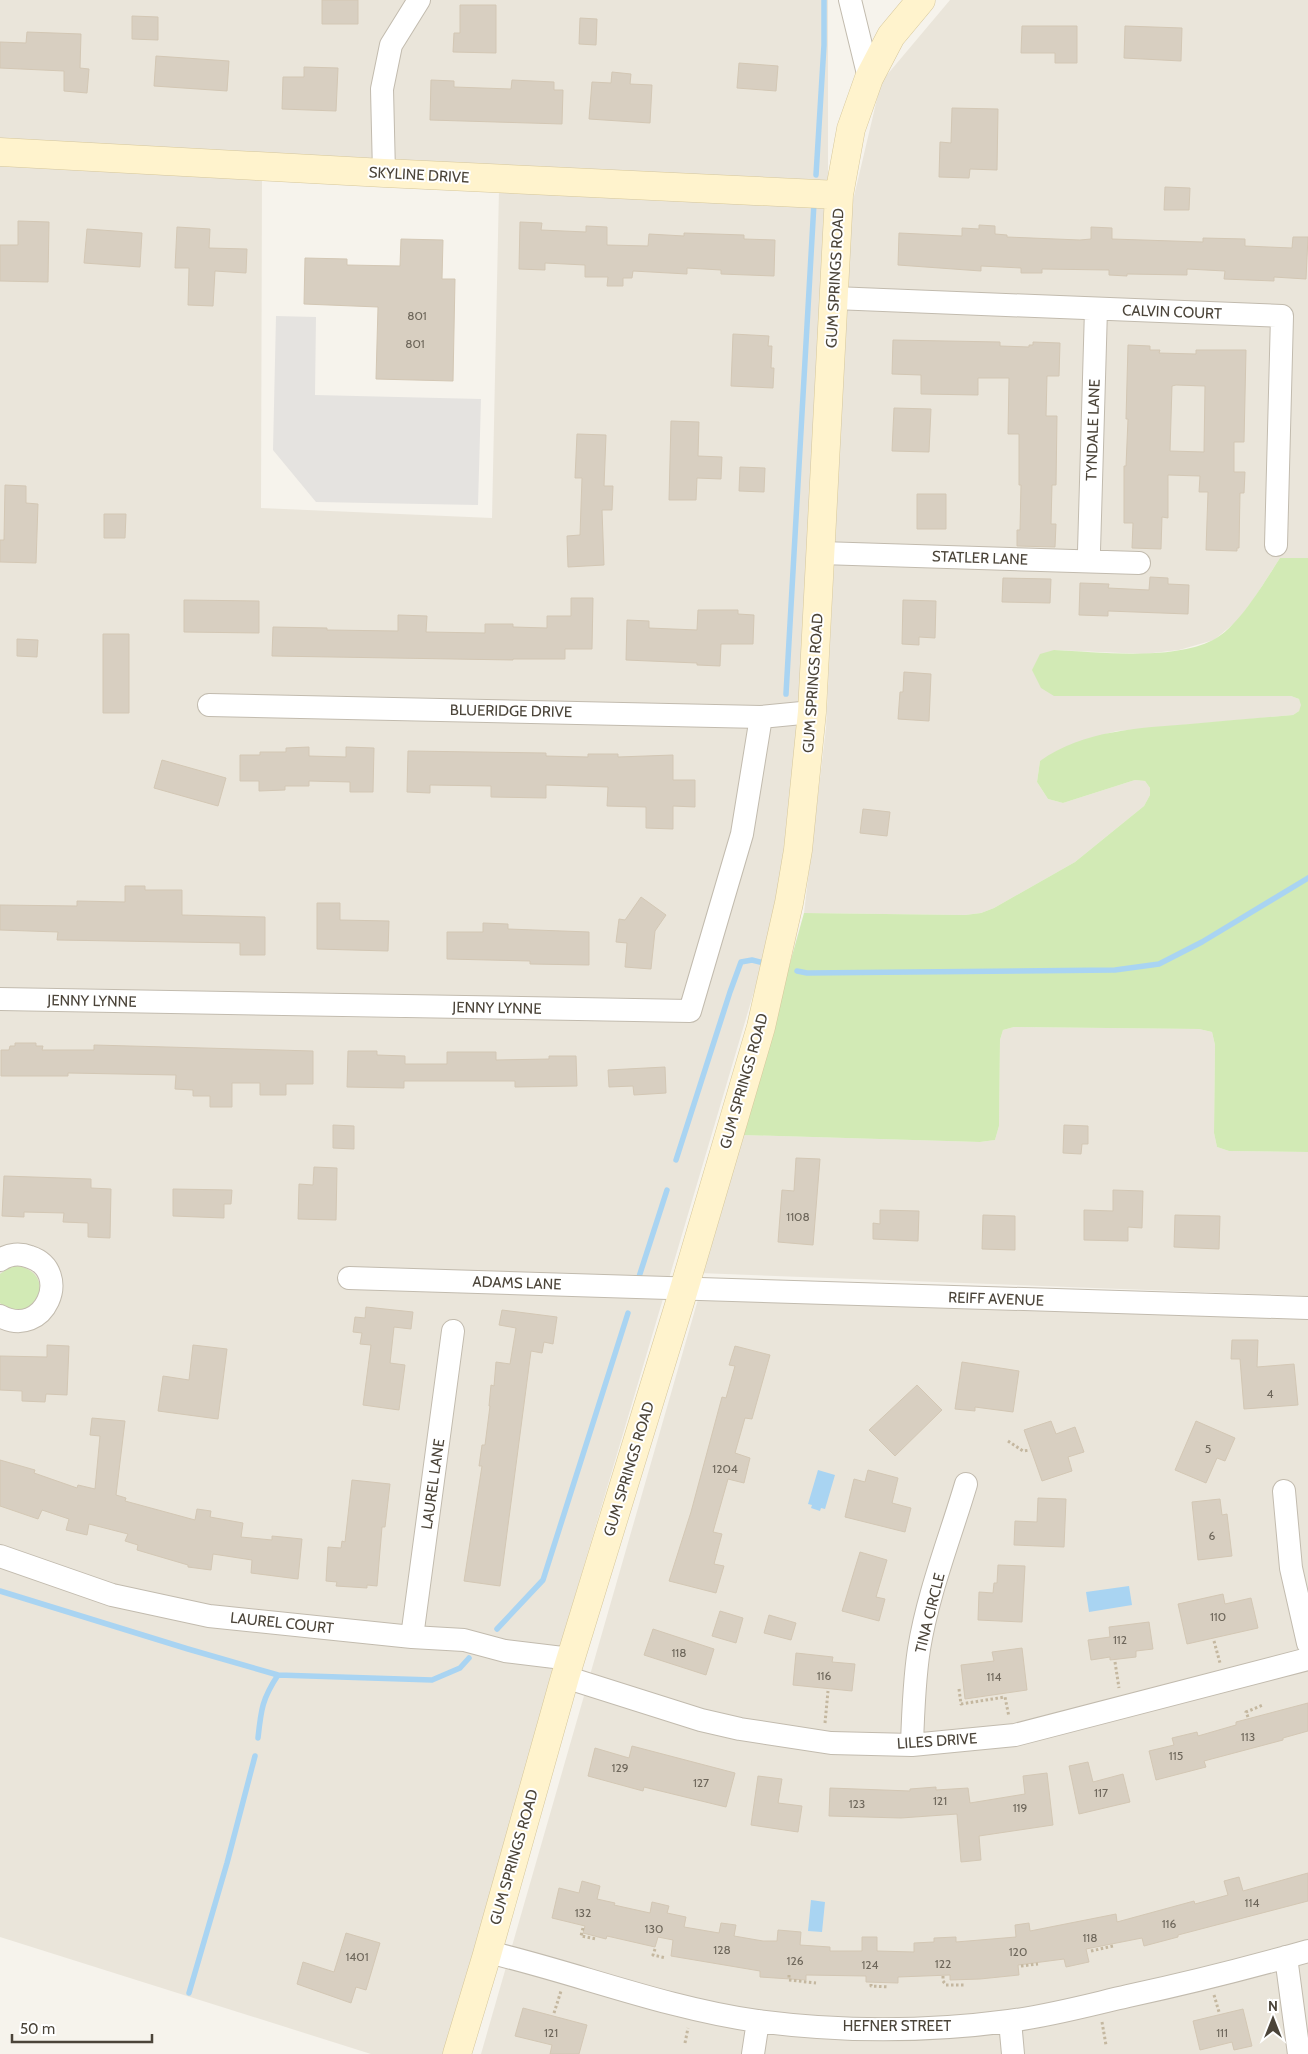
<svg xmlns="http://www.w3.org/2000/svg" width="1308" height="2054" font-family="Cabin,sans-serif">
<rect width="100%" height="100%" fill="#f6f3ec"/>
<path fill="#eae5da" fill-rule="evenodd" d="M0,0H828V208L815,560L779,907L551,1677L446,2054H371L0,1937ZM262,177L499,189L492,518L261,508Z
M950,0H1308V558H1280L1253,600L1237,621L1214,640L1179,650L1144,654L1054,650V696H1291L1299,699L1302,705L1299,711L1293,715L1117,731L1102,735L1040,761L1037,782L1048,799L1063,803L1135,780L1145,781L1150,788V795L1144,806L1075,862L994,908L981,913L965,915L804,913L826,728L851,209L881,82Z
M1014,1027L1199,1029L1212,1032L1215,1045L1214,1133L1217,1147L1229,1151L1308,1152V1296L699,1273L742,1135L980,1142L995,1140L999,1126L1000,1040L1003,1030Z
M699,1296L1308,1315V2054H481Z"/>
<path fill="#d2eab5" d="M1280,558H1308V1152L1229,1151L1217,1147L1214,1133L1215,1045L1212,1032L1199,1029L1014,1027L1003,1030L1000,1040L999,1126L995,1140L980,1142L742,1135L804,913L965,915L981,913L994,908L1075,862L1144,806L1150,795V788L1145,781L1135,780L1063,803L1048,799L1037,782L1040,761C1083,730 1140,728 1190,724C1224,721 1259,718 1293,715L1299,711L1301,705L1299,699L1291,696H1054L1041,688L1032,670L1040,654L1054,650C1099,652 1172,661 1213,640C1238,628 1265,581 1280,558Z
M18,1266C62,1275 30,1331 0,1303V1274L10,1267Z"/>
<path fill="#e5e3e0" d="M276,316L316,317L315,395L481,399L478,505L316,502L273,450Z"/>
<path fill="#a9d4f2" d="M818,1470L835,1475L825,1509L821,1508L820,1511L811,1508L812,1505L808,1504Z
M1129,1586L1132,1605L1089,1612L1086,1592Z
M811,1900L825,1902L822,1932L808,1931Z"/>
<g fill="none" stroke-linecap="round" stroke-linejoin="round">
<path stroke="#a9d4f2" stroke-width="5.5" d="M816,175L824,45V0
M786,694L814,203
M797,971L807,973L1115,970L1159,964L1202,942L1308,878
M676,1160L730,992L741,962L752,960L764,963
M637,1283L667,1190
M0,1591L188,1649L278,1675L432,1680L460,1668L469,1658
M497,1629L543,1580L628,1313
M258,1738C261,1710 262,1699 278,1675
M189,1993L227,1863L255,1756"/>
</g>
<path fill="#d8cfc1" stroke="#d3c7b4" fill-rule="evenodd" d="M322,0H358V24H322Z
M460,5H496V53L453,52L454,33H460Z
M132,16L158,17V40L132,39Z
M580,18L597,19L596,45L579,44Z
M1022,26H1077V63H1055V53H1021Z
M1125,26L1182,28L1181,61L1124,58Z
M27,32L81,34L80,68L89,69L87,93L64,91V71L0,68V42L26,43Z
M156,56L229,61L227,91L154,86Z
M739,63L778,66L776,91L737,88Z
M304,67L338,68L336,111L282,109L283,77H304Z
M612,72L631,74L630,84L652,85L650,123L589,119L592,82L611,83Z
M431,80L454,81V87L511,89L512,80L554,82V90H563L562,124L430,120Z
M952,108L998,109L997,170L970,169L969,178L939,177L940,142L951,143Z
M1165,187L1190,188L1189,210H1164Z
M18,221L49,222L48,282L0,281V245H18Z
M520,222L542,223L541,230L586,232V226L607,227V245L648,246L649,234L684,236V233L744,235V239L775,240L774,276L721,274V270L687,268V274L633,271L632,278H623V286H607L608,277H585V265L545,263V270L519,269Z
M979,225L995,226V234L1007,235V237L1080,240L1091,239V227L1112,228V239L1203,242V238L1245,239V246L1292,248L1293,237H1308L1306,279L1274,277V281L1224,279L1225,271L1187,269V275L1127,274V276L1109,275V270L1042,269V273H1021V268L981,266V271L898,265L899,233L962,236V228L979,229Z
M177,227L210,229L209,248L247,249L246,273L215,271L213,306L188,305L189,268H175Z
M87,229L142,233L140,267L84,263Z
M401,239L443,240L442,279H455L453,381L376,379L378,307L304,304L305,258L347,259V265L400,266Z
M733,334L769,336L768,346H772L771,368H774L773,388L731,386Z
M893,340L1000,342V346L1029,347V345H1033V342L1060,343L1059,376H1047L1046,416H1057L1056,485H1052L1051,524H1056L1055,547L1017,546V530H1020L1021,485H1019V434H1008L1009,378H978V395L921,394V375L892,374Z
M1128,345L1150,346V350H1160L1159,353L1196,354V350H1246L1244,442H1234V472H1245L1244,493H1240L1239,548H1237V551L1206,550L1208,492H1199L1200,476L1168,475V518L1162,517L1161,549L1132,548L1133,523H1124V466H1126L1128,419H1126ZM1176,385L1205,386L1204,452L1170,451L1172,386Z
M894,408L931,409L929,452L892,451Z
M671,421L699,422L698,456L722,457L721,479L697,478L696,500H669Z
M577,434L606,435L604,486H613L612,510H602L604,565L568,567L567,536L580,535L582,478H575Z
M740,467L765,468L764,492L739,491Z
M5,485L26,486V503L38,504L36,563L0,562V540H4Z
M917,494H946V529H917Z
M104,514H126L125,538H104Z
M1150,577L1168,578V584L1189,585L1188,614L1108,611V616L1079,615L1080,583L1109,584L1108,588L1149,590Z
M1003,578L1051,579L1050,603L1002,602Z
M571,598H593L592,649H565V659H513V660L272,656L273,627L327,628V630L398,631V615L427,616L426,632L485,633V624H513V627L547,628V616H571Z
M184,600L259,601V633L184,632Z
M903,600L936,601L935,638L919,637V645L902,644Z
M698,610H738V614L754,615L753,644H721L720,666L697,665V663L626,660L627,620L649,621V628L697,630Z
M103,634H129V713H103Z
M17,639L38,640L37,657L17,656Z
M904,672L931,674L929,721L898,719L900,692H903Z
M309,747V756L346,757V747L374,748L373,792H350V782L309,781V786H285V790L259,791V781H240V755H260V752H286V748Z
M408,751L546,753V756L588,757V754H618V757L673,755V780H695V807L673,806V829L646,828V807L607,806L608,787L546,785V798L491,797V786L430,785V793L407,792Z
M162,760L226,778L218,806L154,788Z
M863,809L890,812L887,836L860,833Z
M125,886H145V890H182V915L265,917V955H240V943L57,940L58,932L0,930V905L77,906V901L125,902Z
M641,897L666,915L655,931L651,969L625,967L627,943L616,942L619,919L625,920Z
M317,903H340V920L389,921L388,951L317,949Z
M483,923L508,924V929L589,932V965L530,964V961L447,959V932H483Z
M15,1043H36V1046H43L42,1050H94V1045L313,1051V1084H286V1095H260V1083H232V1107H210V1096H193V1090L175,1089L176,1075L68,1073V1076H1V1050H9L10,1046H15Z
M348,1051H377V1055L405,1056V1064H447V1052H496V1060L549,1059V1056H576L577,1086L515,1087V1081H404V1088L347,1087Z
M665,1067L666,1093L634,1095L633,1086L609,1087L608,1070Z
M333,1125L354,1126V1149L333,1148Z
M1064,1125L1088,1126V1144H1082L1081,1154L1063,1153Z
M796,1158L820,1159L813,1245L778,1242L782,1190L794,1191Z
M314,1167L337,1168L336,1220L298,1219L299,1184L313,1185Z
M4,1176L91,1179V1188L111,1189L110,1238L88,1237V1223L63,1222L64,1213L24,1212V1217L2,1216Z
M173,1189L232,1190L231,1204H224V1218L173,1216Z
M1113,1190L1143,1191L1142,1228L1128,1227V1241L1084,1240V1210L1113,1211Z
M880,1210L919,1211L918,1241L873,1239V1223L880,1224Z
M983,1215L1015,1216V1250L982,1249Z
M1175,1215L1220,1216L1219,1249L1174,1247Z
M366,1307L413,1312L411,1329L394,1327L390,1363L405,1365L399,1410L363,1405L371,1345L360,1344L362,1333L353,1332L355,1317L365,1318Z
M502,1310L557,1317L553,1344L544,1342L542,1353L531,1351L500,1586L464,1581L482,1466H479L482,1445H485L490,1406H489L491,1385L494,1386L496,1362L510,1364L516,1328L499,1325Z
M1232,1340H1258L1257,1367L1294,1364L1298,1405L1244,1409L1240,1359H1231Z
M47,1345L69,1346L67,1395L46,1394L45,1402L22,1401V1391L0,1390V1356L47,1357Z
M193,1345L227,1349L218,1419L158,1411L163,1376L189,1380Z
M735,1346L770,1355L752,1419L745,1418L735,1453L750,1458L744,1483L728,1479L713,1532L722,1534L714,1564L724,1566L716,1593L669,1581L691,1512L722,1397L726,1398L735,1366L729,1365Z
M962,1362L1019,1371L1013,1412L975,1407V1411L955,1409Z
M917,1385L942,1410L895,1456L869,1430Z
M92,1418L125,1421L116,1495L126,1498L125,1501L195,1520L197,1509L211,1511L210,1517L243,1523L241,1537L272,1540V1536L302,1539L298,1579L251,1573L252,1560L213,1554L211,1570L188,1567V1565L137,1550L138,1545L125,1541L128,1534L89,1524L87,1535L66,1530L69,1519L42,1510L38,1519L0,1506V1460L35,1470L34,1473L77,1488L78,1485L95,1489L100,1436L90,1435Z
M1051,1421L1056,1434L1075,1427L1084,1452L1068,1457L1072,1471L1042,1481L1024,1430Z
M1196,1421L1235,1438L1225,1461L1217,1458L1206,1483L1175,1470Z
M868,1470L898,1478L892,1503L911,1508L905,1532L845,1517L854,1479L865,1482Z
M352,1480L390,1484L385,1527H382L377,1586L367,1585V1588L336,1586L337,1582L326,1581L328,1547L341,1548L342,1541L345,1542Z
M1038,1498L1066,1499L1064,1547L1014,1545L1015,1521L1037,1522Z
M1220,1499L1222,1515L1227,1514L1232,1556L1198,1560L1192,1502Z
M860,1552L887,1560L876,1597L885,1599L879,1621L842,1611Z
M998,1565L1025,1566L1022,1622L978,1620L979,1592L993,1593L994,1583H997Z
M1223,1594L1225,1604L1251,1598L1258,1628L1187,1644L1178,1604Z
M720,1611L743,1618L736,1643L712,1636Z
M769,1615L796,1623L791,1640L764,1633Z
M1149,1622L1153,1649L1136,1651V1657L1110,1660V1657L1091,1660L1088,1640L1110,1637L1109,1627Z
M653,1629L714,1649L706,1675L644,1655Z
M1022,1648L1027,1690L965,1699L961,1665L994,1661L992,1652Z
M796,1653L833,1657L832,1662L855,1664L852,1691L793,1685Z
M1308,1703V1731L1283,1738V1740L1204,1761L1206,1767L1156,1780L1149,1751L1174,1745L1172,1738L1197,1732L1198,1736L1236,1725V1722Z
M632,1746L735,1773L726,1807L644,1787L643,1791L588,1776L595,1748L629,1758Z
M1088,1762L1093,1782L1123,1774L1130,1802L1079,1814L1069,1766Z
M1047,1773L1053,1825L979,1836L981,1860L961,1862L957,1814L901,1818L829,1816L830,1788L910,1791V1789L936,1787V1790L968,1788L970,1803L1025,1794L1023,1776Z
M758,1776L782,1779L778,1803L802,1806L798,1832L751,1825Z
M1308,1873V1901L1178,1935V1937L1144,1946L1142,1938L1086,1949L1089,1962L1066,1967L1064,1959L1018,1965L1019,1975L980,1979L950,1980V1975L898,1977V1983L866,1982V1976L806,1975V1980L760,1977V1971L671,1956L673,1940L658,1937L655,1947L607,1936L606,1939L583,1933L585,1926L552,1918L559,1888L579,1893L582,1881L600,1886L597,1899L615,1903L614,1905L650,1913L652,1902L669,1906L667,1913L686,1917L684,1927L719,1933L721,1923L736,1925L734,1936L763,1941H777L778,1930L801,1932L800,1945L830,1947V1951H862V1937H877V1951L914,1952V1943L934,1942V1938L956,1937V1942L1016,1937L1015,1925L1029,1923L1030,1931L1116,1914L1117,1922L1194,1901L1195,1904L1228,1895L1224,1881L1239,1877L1243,1891Z
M346,1933L380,1943L366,1990L356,1987L351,2003L297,1984L303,1962L334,1972Z
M523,2008L587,2025L579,2054H550L552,2045L515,2036Z
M1243,2009L1252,2046L1234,2050L1232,2042L1200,2050L1193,2021Z"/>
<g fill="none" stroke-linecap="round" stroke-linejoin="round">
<g stroke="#c2bbae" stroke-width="24">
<path id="street" d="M850,0L869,78
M384,173L382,89L391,45L419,0
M834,298L1282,316L1276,545
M1089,551L1096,309
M821,553L1139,563
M209,705L761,717L812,712
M0,999L690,1011L742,834L761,717
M0,1260C9,1254 20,1253 30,1257C73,1271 45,1340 0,1316
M349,1278L1308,1308
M1284,1491L1291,1568L1308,1643
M0,1556L112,1595L209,1616L412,1637L464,1640L505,1651L571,1659
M412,1637L453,1331
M565,1677L701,1720L740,1729L831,1743L912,1745L1015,1735L1308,1659
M912,1745C913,1713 914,1681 919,1649C928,1593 950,1538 966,1484
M488,1952C577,1973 665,2008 757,2021C840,2032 926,2032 1009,2021C1049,2016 1089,2005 1128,1996C1189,1983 1248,1968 1308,1951
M1286,1957L1299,2054
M1010,2021L1013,2054
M753,2054L758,2021"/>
</g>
<g stroke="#d6c79b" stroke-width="29">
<path id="secondary" d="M0,152L384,173L839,195
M457,2054L486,1958L565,1677L684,1289L761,1027L789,903L798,850L812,712L839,195L851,129L869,78L891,36L921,0"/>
</g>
<path stroke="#c4b79f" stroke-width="3" stroke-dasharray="2.5 2.5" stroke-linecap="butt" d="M1008,1441L1023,1451L1030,1450
M1214,1641L1220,1663
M1115,1662L1119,1688
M959,1689L961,1704L1005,1697L1009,1717
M1248,1717L1246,1712L1263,1705
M825,1723L828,1691
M583,1928L581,1936L596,1939
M655,1949L653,1955L666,1958
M1091,1951L1113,1946
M1021,1966L1038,1964
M789,1975V1980L816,1983
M943,1976V1981L946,1985H965
M871,1984V1986L889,1987
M1214,1995L1219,2012
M554,2013L561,1991
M1102,2022L1106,2045
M685,2043L688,2028"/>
<use href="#street" stroke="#fff" stroke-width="22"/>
<use href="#secondary" stroke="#fff3cd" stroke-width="28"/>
</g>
<g text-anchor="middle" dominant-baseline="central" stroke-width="4" stroke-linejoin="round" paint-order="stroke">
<g font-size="12" fill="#6e675b">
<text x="417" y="315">801</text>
<text x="415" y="343">801</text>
<text x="798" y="1216">1108</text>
<text x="1270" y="1393">4</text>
<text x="1208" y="1448">5</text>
<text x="725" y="1468">1204</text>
<text x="1212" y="1535">6</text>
<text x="1218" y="1616">110</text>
<text x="1120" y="1639">112</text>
<text x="679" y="1652">118</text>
<text x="824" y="1675">116</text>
<text x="994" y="1676">114</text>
<text x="1248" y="1736">113</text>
<text x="1176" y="1755">115</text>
<text x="620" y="1767">129</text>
<text x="701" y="1782">127</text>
<text x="1101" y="1792">117</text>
<text x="940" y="1800">121</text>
<text x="857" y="1803">123</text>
<text x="1020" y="1807">119</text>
<text x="1252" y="1902">114</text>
<text x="583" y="1912">132</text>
<text x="1169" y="1923">116</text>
<text x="654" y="1928">130</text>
<text x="1090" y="1937">118</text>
<text x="722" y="1949">128</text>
<text x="1018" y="1951">120</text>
<text x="357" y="1956">1401</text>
<text x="795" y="1960">126</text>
<text x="943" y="1963">122</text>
<text x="870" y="1964">124</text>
<text x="551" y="2032">121</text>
<text x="1222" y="2032">111</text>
</g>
<g font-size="15" fill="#4b4439" stroke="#fff">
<text transform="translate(419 175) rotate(3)">SKYLINE DRIVE</text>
<text transform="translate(835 278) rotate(-87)">GUM SPRINGS ROAD</text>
<text transform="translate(1172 312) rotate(2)">CALVIN COURT</text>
<text transform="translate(1093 430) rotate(-88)">TYNDALE LANE</text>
<text transform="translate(980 558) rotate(2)">STATLER LANE</text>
<text transform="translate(813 683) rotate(-86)">GUM SPRINGS ROAD</text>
<text transform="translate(511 711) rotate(1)">BLUERIDGE DRIVE</text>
<text transform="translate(92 1001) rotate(1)">JENNY LYNNE</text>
<text transform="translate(497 1008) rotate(1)">JENNY LYNNE</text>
<text transform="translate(744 1081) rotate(-74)">GUM SPRINGS ROAD</text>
<text transform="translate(517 1283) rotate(2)">ADAMS LANE</text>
<text transform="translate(996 1299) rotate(2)">REIFF AVENUE</text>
<text transform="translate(629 1469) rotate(-73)">GUM SPRINGS ROAD</text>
<text transform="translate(433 1484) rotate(-82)">LAUREL LANE</text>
<text transform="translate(930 1613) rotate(-76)">TINA CIRCLE</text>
<text transform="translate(282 1623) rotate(6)">LAUREL COURT</text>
<text transform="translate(937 1741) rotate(-4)">LILES DRIVE</text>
<text transform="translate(514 1857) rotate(-74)">GUM SPRINGS ROAD</text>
<text x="897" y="2026">HEFNER STREET</text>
</g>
</g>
<g transform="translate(1273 2019)" stroke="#ffffff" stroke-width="4" paint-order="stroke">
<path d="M0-4L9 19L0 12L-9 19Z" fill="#4b4439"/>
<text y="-8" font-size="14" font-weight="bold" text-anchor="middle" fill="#4b4439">N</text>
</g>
<path d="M12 2034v8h140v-8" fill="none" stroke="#4b4439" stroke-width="2.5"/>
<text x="20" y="2034" font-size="15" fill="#4b4439" stroke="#ffffff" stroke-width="4" paint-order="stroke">50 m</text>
</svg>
